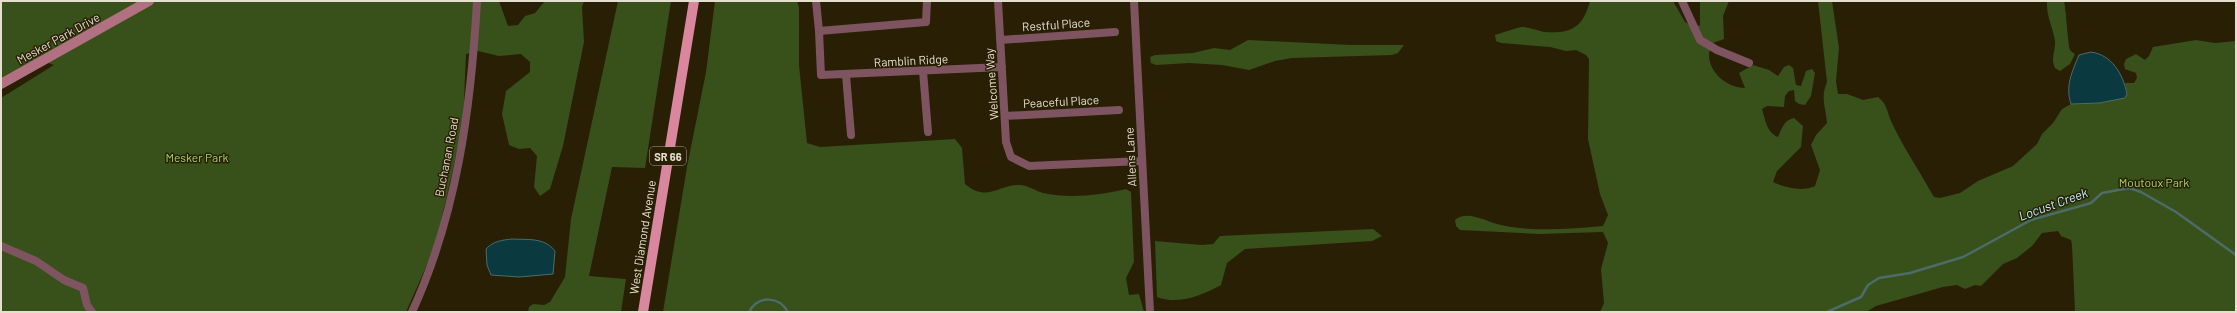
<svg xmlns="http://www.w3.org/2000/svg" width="2237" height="313" font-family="Barlow,sans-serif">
<rect width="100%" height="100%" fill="#291f05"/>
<path fill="#38501a" d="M1,1H147L1,86Z
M154,1H499L508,26L518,25L525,16L535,13L545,1H584L582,7L584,42L563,146L550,189L540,196L534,187L537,156L530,148L519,149L509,145L502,114L506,91L530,72V62L521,54L499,56L478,51L466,54L463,124L447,195L434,249L406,312H1V98L54,65L48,63Z
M618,1H671L645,168L612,167L589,276L626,279L621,312H528L529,307L533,304L544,305L550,302L565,277L571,219Z
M715,1H797L799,7V65L807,143L820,147L955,139L962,148L965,184C988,203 998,184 1020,185C1027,185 1036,191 1043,193C1070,199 1100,195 1126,189L1131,192L1134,262L1126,278L1129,295L1139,294L1144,312H663L687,167L706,72Z
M1590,1H1673L1685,22L1695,27L1700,25V1H1729L1723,16L1724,39L1713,43C1711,47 1709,51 1709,55C1709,73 1728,88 1745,88L1739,73L1753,65L1769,70L1778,76L1784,67L1789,65L1793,68L1796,85L1801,86L1806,71L1812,69L1815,73L1811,96L1805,105L1799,104L1795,101L1794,90L1789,91L1785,96L1784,107L1767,106L1762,109C1765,119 1767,133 1778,137C1782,128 1784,120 1794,118L1803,126L1801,147L1777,171L1773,182C1784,188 1804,192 1815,186L1820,170L1811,145L1816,135L1827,123C1826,108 1820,98 1827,82L1818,1H1832L1839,48L1836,81L1838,94H1847L1863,100L1878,97C1887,104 1887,111 1891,121C1902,145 1918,169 1931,192L1934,197L1940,198L1960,193L1978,181L2013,166L2037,144L2042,134L2053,123L2062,109L2071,104L2099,103L2127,94L2125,83H2134L2137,78L2136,73L2125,69L2124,64L2126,59L2136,54L2145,60L2149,56L2153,47L2196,40L2215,43L2236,41V312H2075L2072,245L2071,240L2061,236L2058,231L2042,233L2032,246L2017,258L2003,264L1981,286L1975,285L1965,289L1957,285L1943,287L1876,306L1866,312H1600L1604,303L1601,269L1608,243L1603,232L1539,234L1460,230L1456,226L1455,220C1467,209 1487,222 1501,225C1533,232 1570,229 1603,226L1608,215L1600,194L1588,139L1589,59L1586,55L1576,50L1566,51L1550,47L1501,43L1496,41L1495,35C1503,33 1514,28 1522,27C1529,27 1537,31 1544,32C1572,34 1583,27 1590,1Z
M2047,1H2064C2066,9 2068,47 2070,50C2071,51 2073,53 2075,54L2070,64L2060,71L2055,68C2050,57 2056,51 2055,41C2053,27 2046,16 2047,1Z
M1248,40L1351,45H1404L1398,53L1392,55L1292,58L1275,61L1249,70L1222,65L1189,63L1156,65L1151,63L1150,57L1155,55L1193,53L1214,48L1230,50Z
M1373,229L1382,236L1372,241L1245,249L1227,263L1221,285C1201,296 1178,305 1157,297L1155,241L1202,245L1213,244L1220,236Z"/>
<path fill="#0a3a3f" stroke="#4c6c6a" d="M2091,52C2112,55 2123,74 2127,94L2125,98L2099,103L2071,104C2065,86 2072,72 2079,55Z
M512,239C528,240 544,237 555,251L553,274L519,277L491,275L487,265L486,249C493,241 503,240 512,239Z"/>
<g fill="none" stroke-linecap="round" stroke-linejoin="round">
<path stroke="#4c6c6a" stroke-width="2.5" d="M749,312C758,295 779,296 788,312
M1827,312L1861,297L1868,285L1879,278L1910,273L1963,257L2031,220L2091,203L2102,193L2129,188L2141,192L2176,212L2236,255"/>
<path stroke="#7d545f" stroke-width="8" d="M816,1L819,31L926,22L927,1
M998,1L1006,142L1011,157L1029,166L1142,161
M1134,1L1150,312
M1682,1L1700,40L1717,50L1749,63
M819,31L821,75L1002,67
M1000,40L1115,32
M923,71L928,132
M846,75L851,135
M1005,116L1119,110
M1,246L36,261L64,280L83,288L87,305L92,312
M412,312C457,214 471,108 477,1"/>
<path stroke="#b17183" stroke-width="10" d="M1,84L149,1"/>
<path stroke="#d9879f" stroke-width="10" d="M643,312L694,1"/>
</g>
<g text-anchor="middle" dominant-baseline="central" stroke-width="3" stroke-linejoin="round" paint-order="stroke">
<rect fill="#291f05" stroke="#ada593" stroke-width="1" x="650" y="147" width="36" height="18" rx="3"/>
<g font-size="11" font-weight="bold" fill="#e5dfd0">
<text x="668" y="156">SR 66</text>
</g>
<g font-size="12" fill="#e5dfd0" stroke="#291f05">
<text transform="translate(1056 24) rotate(-4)">Restful Place</text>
<text transform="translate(58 38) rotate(-29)">Mesker Park Drive</text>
<text transform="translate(911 60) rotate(-3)">Ramblin Ridge</text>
<text transform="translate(991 84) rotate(-94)">Welcome Way</text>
<text transform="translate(1061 101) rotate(-3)">Peaceful Place</text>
<text transform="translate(446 157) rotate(-79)">Buchanan Road</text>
<text transform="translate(1130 157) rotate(-93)">Allens Lane</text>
<text transform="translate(642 237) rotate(-81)">West Diamond Avenue</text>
</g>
<g font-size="12" fill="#a2d665" stroke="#291f05">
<text x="197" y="157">Mesker Park</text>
<text x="2154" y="182">Moutoux Park</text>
</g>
<g font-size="13" font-style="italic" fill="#b5f1f8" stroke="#291f05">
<text transform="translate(2053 204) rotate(-20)">Locust Creek</text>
</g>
</g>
<rect width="2237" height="313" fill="none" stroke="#e5dfd0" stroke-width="4"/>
</svg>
